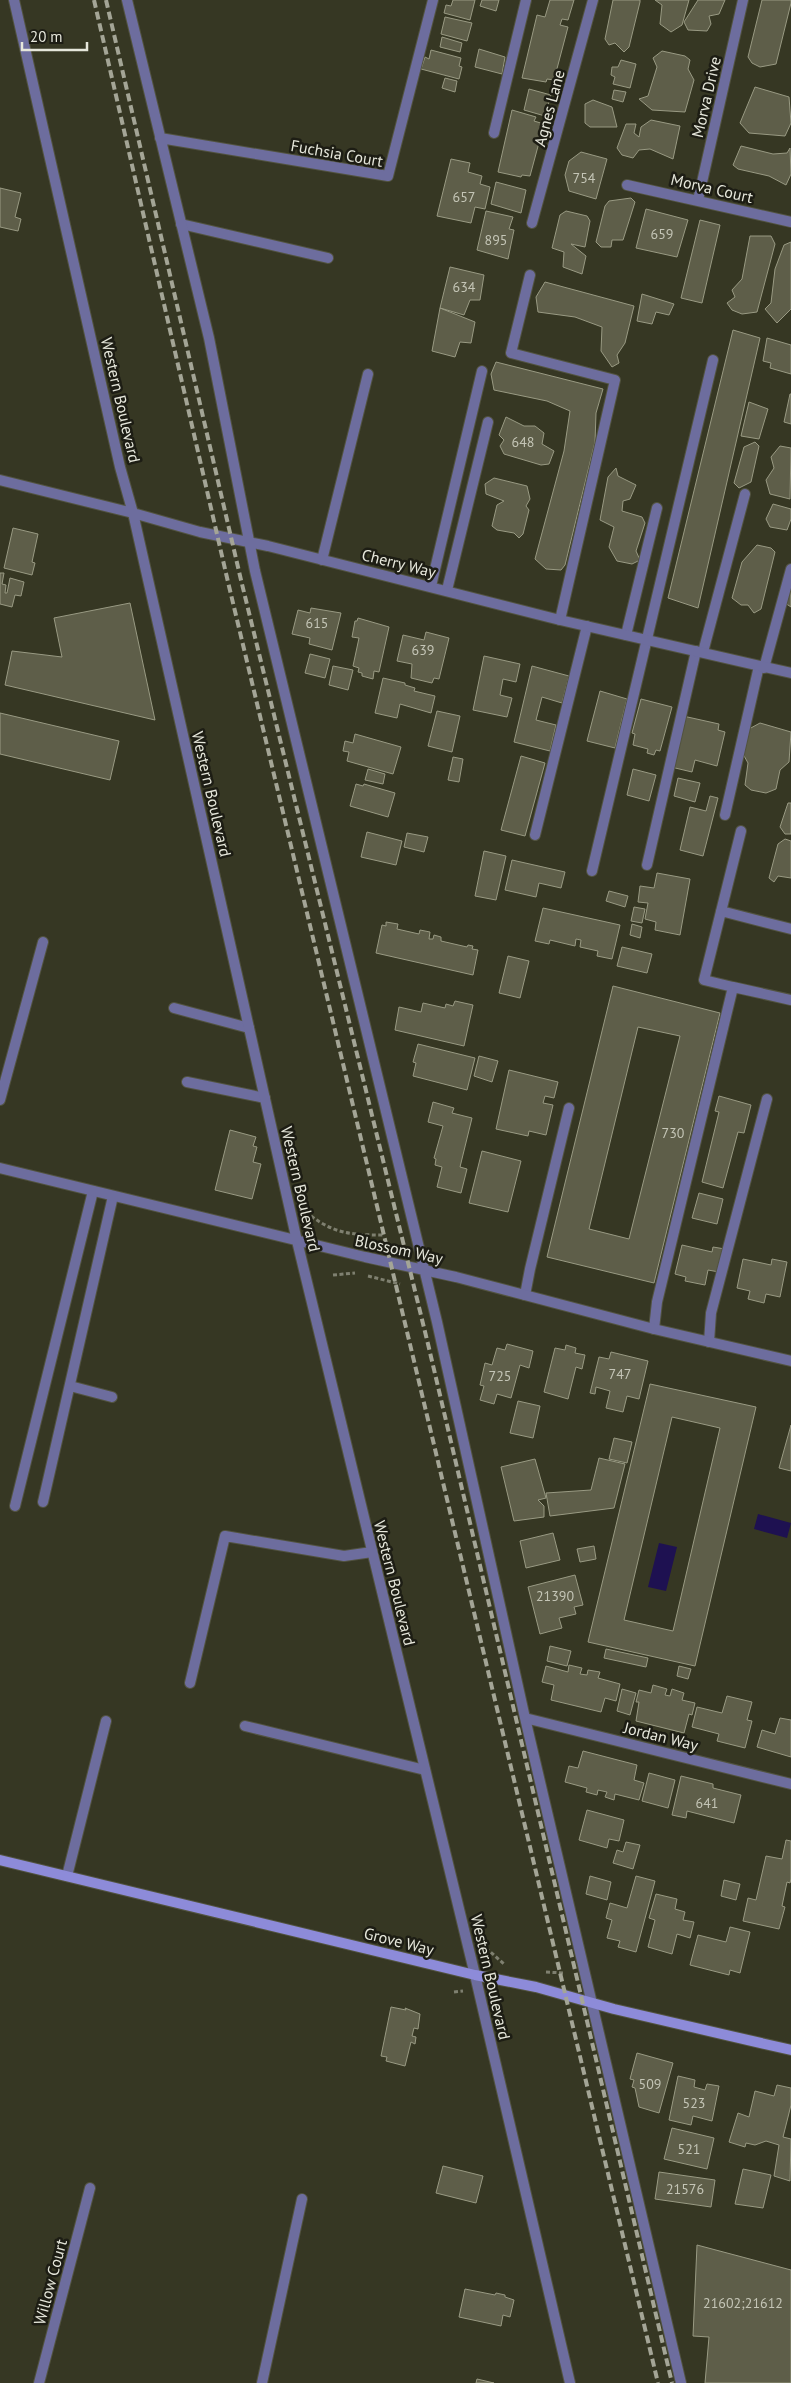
<svg xmlns="http://www.w3.org/2000/svg" width="791" height="2383" font-family="'PT Sans',sans-serif">
<rect width="100%" height="100%" fill="#363723"/>
<path fill="#1e1151" d="M758,1514L791,1523L787,1538L754,1529Z
M659,1543L677,1547L666,1591L648,1587Z"/>
<path fill="#5e5e49" stroke="#999a83" fill-rule="evenodd" d="M453,0H475L470,20L444,13L446,5L451,6Z
M482,0H499L496,11L480,6Z
M550,0H574L568,20L562,19L560,25L568,27L554,80L547,79L546,82L522,78L537,15L545,17Z
M613,0H640V2L629,47L624,52L615,43L609,45L605,39Z
M655,0H689L682,25L671,32L660,24L662,5Z
M698,0H725L719,14L709,16L711,24L707,31L688,30L684,22Z
M762,0H791V3L776,64L760,67L752,63L748,57Z
M445,17L472,23L467,41L441,34Z
M442,37L462,43L460,52L440,47Z
M479,49L505,57L502,74L475,67Z
M431,50L461,58L459,66L462,67L459,79L421,69L425,57L429,59Z
M662,51L685,56L690,60L688,69L694,80L685,112L652,110L639,99L648,96L657,67L653,58Z
M621,60L636,64L630,88L613,84L615,77L611,75L612,67H618Z
M445,78L457,81L455,92L442,88Z
M755,87L789,97L791,123L785,136L749,133L740,123Z
M529,89L551,95L545,116L524,110Z
M614,90L626,92L623,102L612,99Z
M593,100L612,107L617,127H590L585,123V104Z
M512,110L536,117L534,121L544,124L530,176L522,175L521,177L498,172Z
M651,120L680,126L673,159L650,149L639,150L633,158L622,155L617,148L626,124H636L634,133L639,137L641,127Z
M741,146L773,154L787,153L790,148L791,174L786,185L769,176L738,169L733,165Z
M581,152L607,159L596,199L569,191L565,175L569,161Z
M451,159L470,163L468,172L482,176L480,184L490,187L485,209L475,207L471,223L437,216Z
M496,182L526,190L521,213L491,204Z
M0,188L21,193L15,217L21,219L18,231L0,227Z
M631,198L635,202L623,240H612L611,247H601L596,242L605,206L609,201Z
M646,209L688,220L677,257L636,248Z
M486,211L513,217L509,229L514,230L508,259L477,250Z
M566,211L587,216L590,221L585,247L571,244L586,256L582,274L563,267L564,252L552,248L560,215Z
M700,220L720,225L702,303L681,298Z
M750,236H771L775,244L757,312L742,314L732,310L727,303L735,297L732,290L742,279Z
M791,242V309L777,323L765,309L771,303L775,269L784,245Z
M450,267L484,275L480,300H470L464,315L440,308Z
M545,282L634,306L625,343L617,355L619,363L612,367L601,351L602,327L575,317L538,312L536,297Z
M642,294L674,304L669,315L656,312L652,324L637,321Z
M440,308L475,322L471,343L460,342L455,357L432,351Z
M733,330L760,338L698,608L668,598Z
M767,338L791,345V374L770,368L771,363L763,361Z
M496,362L603,389L596,413L595,442L565,565L561,570L546,569L535,559L564,451L570,411L547,401L494,390L491,374Z
M790,394H791V424L784,422Z
M749,402L768,409L759,439L741,436Z
M506,417L524,426H535L544,433L542,444L554,451L549,464L541,465L504,454L500,446L504,440L499,435Z
M755,442L759,446L751,482L739,488L734,483L744,447Z
M780,446L791,448L790,499L770,494L766,480L774,468L771,457Z
M616,468L618,476L636,485L630,499L623,501L622,511L642,517L645,523L636,551L640,560L632,564L617,561L609,547L614,527L600,520L608,477Z
M494,478L527,486L530,499L526,506L529,510L523,534L519,538L514,533L497,530L492,526L497,505L504,501L486,494L485,484Z
M773,504L791,509V519L787,530L770,527L766,519Z
M13,528L38,534L32,562L35,563L32,575L4,568Z
M757,545L771,548L775,552L761,609L754,613L748,605H741L732,598L742,562Z
M0,573H4L2,584L6,585L5,593H7L10,578L24,582L21,596L15,595L12,607L0,604Z
M791,577V607L785,603Z
M130,603L155,720L5,685L12,651L62,657L54,618Z
M311,608L341,613L332,650L309,644L310,638L292,634L298,610L310,613Z
M358,618L389,627L379,672L374,671L373,679L362,676V673L358,672L359,668L353,666L359,638L352,637L355,621H357Z
M426,632L449,638L439,679L434,678L432,683L411,678L412,664L397,661L403,635L424,640Z
M310,654L330,659L325,678L305,673Z
M484,656L520,664L516,682L503,679L500,695L512,698L507,717L473,710Z
M333,666L353,670L348,690L329,685Z
M532,666L569,676L562,703L542,697L536,720L556,725L550,751L514,742Z
M383,678L405,683V685L415,688L414,691L435,696L431,713L400,704L397,718L375,713Z
M600,691L627,699L615,748L587,741Z
M641,699L672,707L660,751L656,750L654,755L647,753L648,749L633,745L635,734L632,733Z
M437,711L460,716L452,752L428,746Z
M0,713L119,741L110,780L0,754Z
M683,716L719,724L718,730L725,732L717,766L695,760L692,772L671,767Z
M760,723L791,732L789,762L780,770L776,789L766,793L751,790L745,785L748,763L743,754L749,729Z
M355,734L401,747L393,774L347,761L349,752L343,751L345,741L353,743Z
M521,756L545,763L525,836L501,830Z
M453,757L463,759L459,782L448,780Z
M368,769L385,774L383,784L365,780Z
M633,769L656,775L649,801L627,795Z
M678,778L700,783L695,802L674,796Z
M356,784L363,786L364,784L395,793L388,817L350,806Z
M710,796L718,798L703,856L680,850L690,807L706,811Z
M788,803H791V834H785L780,827Z
M367,832L402,841L396,865L361,857Z
M407,833L428,837L424,852L404,847Z
M785,839L791,841V878L778,876L774,882L769,878L778,844Z
M484,851L506,856L496,900L475,896Z
M512,860L565,872L561,888L539,883L536,897L505,890Z
M657,873L690,879L680,935L655,930L656,922L645,919L648,903L638,902L640,886L654,888Z
M609,891L628,896L625,907L606,901Z
M634,907L645,909L642,923L631,921Z
M543,908L620,925L612,959L597,956L598,951L580,947L581,940L576,939L575,946L550,940L549,944L535,941Z
M386,922L398,924L397,929L419,934L420,930L430,932L429,939H433L434,935L441,937V941L467,947L468,945L473,946L472,949L478,950L473,975L376,953L382,925L386,926Z
M632,924L642,927L640,938L630,935Z
M622,947L652,954L647,973L617,966Z
M508,956L529,961L520,998L499,993Z
M613,986L720,1013L654,1283L547,1257ZM638,1027L680,1036L629,1239L589,1229Z
M455,1001L473,1005L464,1046L395,1030L399,1007L421,1012L423,1003L445,1008L446,1004L453,1006Z
M418,1044L475,1058L467,1090L413,1076L416,1063L413,1062Z
M479,1056L498,1061L492,1082L474,1076Z
M509,1070L558,1082L554,1098L545,1096L543,1103L553,1105L546,1135L529,1131L528,1136L496,1129Z
M719,1096L751,1105L744,1133L738,1132L723,1188L702,1182L719,1112L715,1111Z
M433,1102L454,1108L452,1113L472,1118L460,1167L467,1169L461,1193L437,1187L442,1167L435,1165L436,1159L434,1158L443,1126L428,1122Z
M230,1130L256,1137L253,1146L257,1147L253,1162L261,1164L252,1199L215,1190Z
M482,1151L521,1161L508,1212L469,1203Z
M699,1193L723,1199L717,1224L692,1218Z
M682,1245L712,1252L713,1247L725,1249L719,1272L708,1270L705,1285L685,1281L686,1277L675,1274Z
M743,1259L771,1265L772,1259L787,1262L780,1297L766,1294L764,1303L748,1299L750,1291L737,1288Z
M507,1344L533,1351L529,1368L520,1365L511,1398L497,1394L494,1404L480,1400L484,1386L480,1385L485,1363L492,1365L497,1348L505,1350Z
M566,1345L576,1348L575,1353L585,1355L582,1369L576,1367L568,1399L544,1392L555,1348L565,1350Z
M611,1352L648,1361L639,1399L627,1396L623,1412L606,1408L610,1391L596,1387L595,1394L590,1393L599,1357L609,1359Z
M650,1384L756,1407L695,1666L588,1642ZM672,1417L720,1428L673,1631L624,1620Z
M518,1401L540,1406L533,1438L510,1433Z
M791,1425V1471L779,1468Z
M614,1438L632,1442L627,1463L609,1459Z
M599,1458L625,1464L614,1508L550,1516L546,1493L591,1490Z
M535,1459L546,1498L538,1500L544,1506V1517L514,1521L501,1467Z
M553,1533L560,1560L526,1568L520,1541Z
M594,1546L596,1559L580,1562L577,1549Z
M575,1575L583,1605L574,1607L576,1614L559,1618L562,1628L540,1634L528,1587Z
M550,1646L571,1651L567,1666L547,1661Z
M606,1649L648,1658L646,1667L604,1658Z
M569,1665L582,1668L580,1674L587,1675L588,1670L600,1672L598,1678L620,1684L616,1701L605,1698L601,1712L551,1700L554,1685L542,1682L546,1666L568,1672Z
M679,1666L691,1669L688,1679L677,1676Z
M653,1685L667,1689L665,1695L670,1696L672,1689L684,1693L682,1700L695,1703L692,1715L689,1714L684,1733L636,1721L639,1702H636L639,1690L651,1693Z
M622,1689L636,1693L630,1715L617,1711Z
M727,1696L752,1702L747,1720L752,1721L745,1748L717,1741L719,1734L692,1727L697,1707L722,1713Z
M780,1718L791,1720V1757L757,1747L762,1730L775,1734Z
M583,1751L637,1765L634,1780L644,1783L639,1800L615,1794L614,1800L605,1797L607,1792L598,1790L597,1795L586,1792L587,1788L565,1782L569,1766L578,1768Z
M649,1773L675,1780L668,1808L642,1801Z
M681,1776L713,1784V1788L741,1795L734,1823L687,1811L686,1818L672,1815Z
M587,1810L624,1820L619,1841L609,1839L607,1848L579,1840Z
M786,1840L791,1841V1879L790,1883L787,1882L782,1906L785,1907L779,1929L743,1921L748,1898L756,1900L766,1856L782,1859Z
M626,1842L640,1845L633,1869L613,1863L617,1850L623,1852Z
M590,1876L611,1882L607,1900L586,1894Z
M636,1876L655,1881L636,1952L618,1947L620,1941L607,1938L612,1920L606,1918L610,1903L627,1908Z
M724,1880L740,1884L736,1900L721,1896Z
M656,1894L677,1899L675,1909L685,1912L683,1920L694,1922L690,1938L677,1934L672,1954L648,1947L655,1920L649,1918Z
M730,1927L750,1932L740,1973L730,1970L729,1975L690,1965L698,1935L726,1942Z
M391,2007L406,2010L405,2008L420,2014L418,2029L414,2028L412,2036L416,2037L415,2044L411,2042L405,2066L386,2061L387,2057L381,2056Z
M637,2053L673,2063L659,2113L639,2107L635,2088L632,2087L634,2080L630,2079Z
M678,2076L695,2080L694,2087L705,2090L707,2084L719,2086L712,2121L693,2116L691,2125L669,2120Z
M777,2085L791,2088V2105L783,2137L791,2139L790,2181L774,2176L779,2145L766,2141L755,2145L746,2143L745,2147L729,2142L738,2113L749,2117L755,2091L774,2096Z
M672,2128L714,2138L707,2169L664,2159Z
M443,2166L483,2176L476,2203L436,2193Z
M743,2169L771,2175L763,2208L735,2204Z
M659,2172L715,2180L711,2207L655,2199Z
M697,2245L791,2270V2383H705L709,2337L693,2336Z
M465,2289L495,2295L496,2293L505,2295V2297L514,2300L510,2317L503,2315L501,2326L459,2317Z
M477,2379L494,2383H476Z"/>
<g fill="none" stroke-linecap="round" stroke-linejoin="round">
<g stroke="#525340" stroke-width="12">
<path id="lane" d="M494,133L526,0
M181,224L328,258
M530,275L511,353L615,380L560,620
M322,560L368,374
M431,586L482,371
M447,590L488,422
M626,635L657,508
M703,652L745,494
M764,668L791,569
M725,815L759,666
M535,835L587,626
M647,865L696,651
M592,871L713,360
M721,911L791,929
M733,987L704,980L741,831
M174,1008L249,1028
M187,1082L265,1098
M0,1100L43,942
M525,1295L530,1269L569,1108
M654,1329L657,1302L733,987L791,1000
M709,1342L711,1313L767,1099
M70,1386L112,1397
M43,1502L113,1196
M15,1506L93,1191
M190,1683L225,1536L344,1556L372,1552
M245,1726L425,1770
M67,1876L106,1721"/>
</g>
<g stroke="#525340" stroke-width="12">
<path id="street" d="M14,0L120,467L133,513L297,1241L475,1975L570,2383
M127,0L209,338L255,571L437,1322L525,1718L681,2383
M160,138L388,176L433,0
M627,185L791,222
M698,200L743,0
M532,223L593,0
M0,480L133,513L200,532L268,546L560,620L791,673
M0,1168L365,1257L456,1277L654,1329L791,1361
M525,1718L791,1784
M39,2383L90,2188
M262,2383L302,2199"/>
</g>
<g stroke="#525340" stroke-width="12">
<path id="secondary" d="M0,1860L475,1975L536,1987L614,2009L791,2050"/>
</g>
<path stroke="#7f8070" stroke-width="3" stroke-dasharray="4 2.5" stroke-linecap="butt" d="M311,1216C335,1234 353,1235 383,1235
M333,1275L355,1273
M368,1276L400,1284
M486,1948L504,1964
M546,1972L563,1973
M454,1992L463,1991"/>
<use href="#lane" stroke="#6d6d9e" stroke-width="10"/>
<use href="#street" stroke="#6d6d9e" stroke-width="10"/>
<use href="#secondary" stroke="#8d8bd9" stroke-width="10"/>
<path stroke="#a4a596" stroke-width="4" stroke-dasharray="8 4" stroke-linecap="butt" d="M94,0L228,582L658,2383
M106,0L241,580L428,1344L672,2383"/>
</g>
<g text-anchor="middle" dominant-baseline="central" stroke-width="5" stroke-linejoin="round" paint-order="stroke">
<g font-size="14" fill="#c4c5b6">
<text x="584" y="178">754</text>
<text x="464" y="197">657</text>
<text x="662" y="234">659</text>
<text x="496" y="240">895</text>
<text x="464" y="287">634</text>
<text x="523" y="442">648</text>
<text x="317" y="623">615</text>
<text x="423" y="650">639</text>
<text x="673" y="1133">730</text>
<text x="620" y="1374">747</text>
<text x="500" y="1376">725</text>
<text x="555" y="1596">21390</text>
<text x="707" y="1803">641</text>
<text x="650" y="2084">509</text>
<text x="694" y="2103">523</text>
<text x="689" y="2149">521</text>
<text x="685" y="2189">21576</text>
<text x="743" y="2303">21602;21612</text>
</g>
<g font-size="16" fill="#e6e7db" stroke="#1d1d14">
<text transform="translate(706 97) rotate(-77)">Morva Drive</text>
<text transform="translate(549 108) rotate(-75)">Agnes Lane</text>
<text transform="translate(337 153) rotate(10)">Fuchsia Court</text>
<text transform="translate(712 188) rotate(13)">Morva Court</text>
<text transform="translate(121 400) rotate(77)">Western Boulevard</text>
<text transform="translate(399 563) rotate(14)">Cherry Way</text>
<text transform="translate(212 794) rotate(77)">Western Boulevard</text>
<text transform="translate(301 1189) rotate(77)">Western Boulevard</text>
<text transform="translate(399 1249) rotate(12)">Blossom Way</text>
<text transform="translate(395 1583) rotate(76)">Western Boulevard</text>
<text transform="translate(661 1736) rotate(14)">Jordan Way</text>
<text transform="translate(399 1941) rotate(14)">Grove Way</text>
<text transform="translate(491 1977) rotate(77)">Western Boulevard</text>
<text transform="translate(50 2282) rotate(-75)">Willow Court</text>
</g>
</g>
<path d="M22 42v8h65v-8" fill="none" stroke="#e6e7db" stroke-width="2.5"/>
<text x="30" y="42" font-size="15" fill="#e6e7db" stroke="#1d1d14" stroke-width="4" paint-order="stroke">20 m</text>
</svg>
